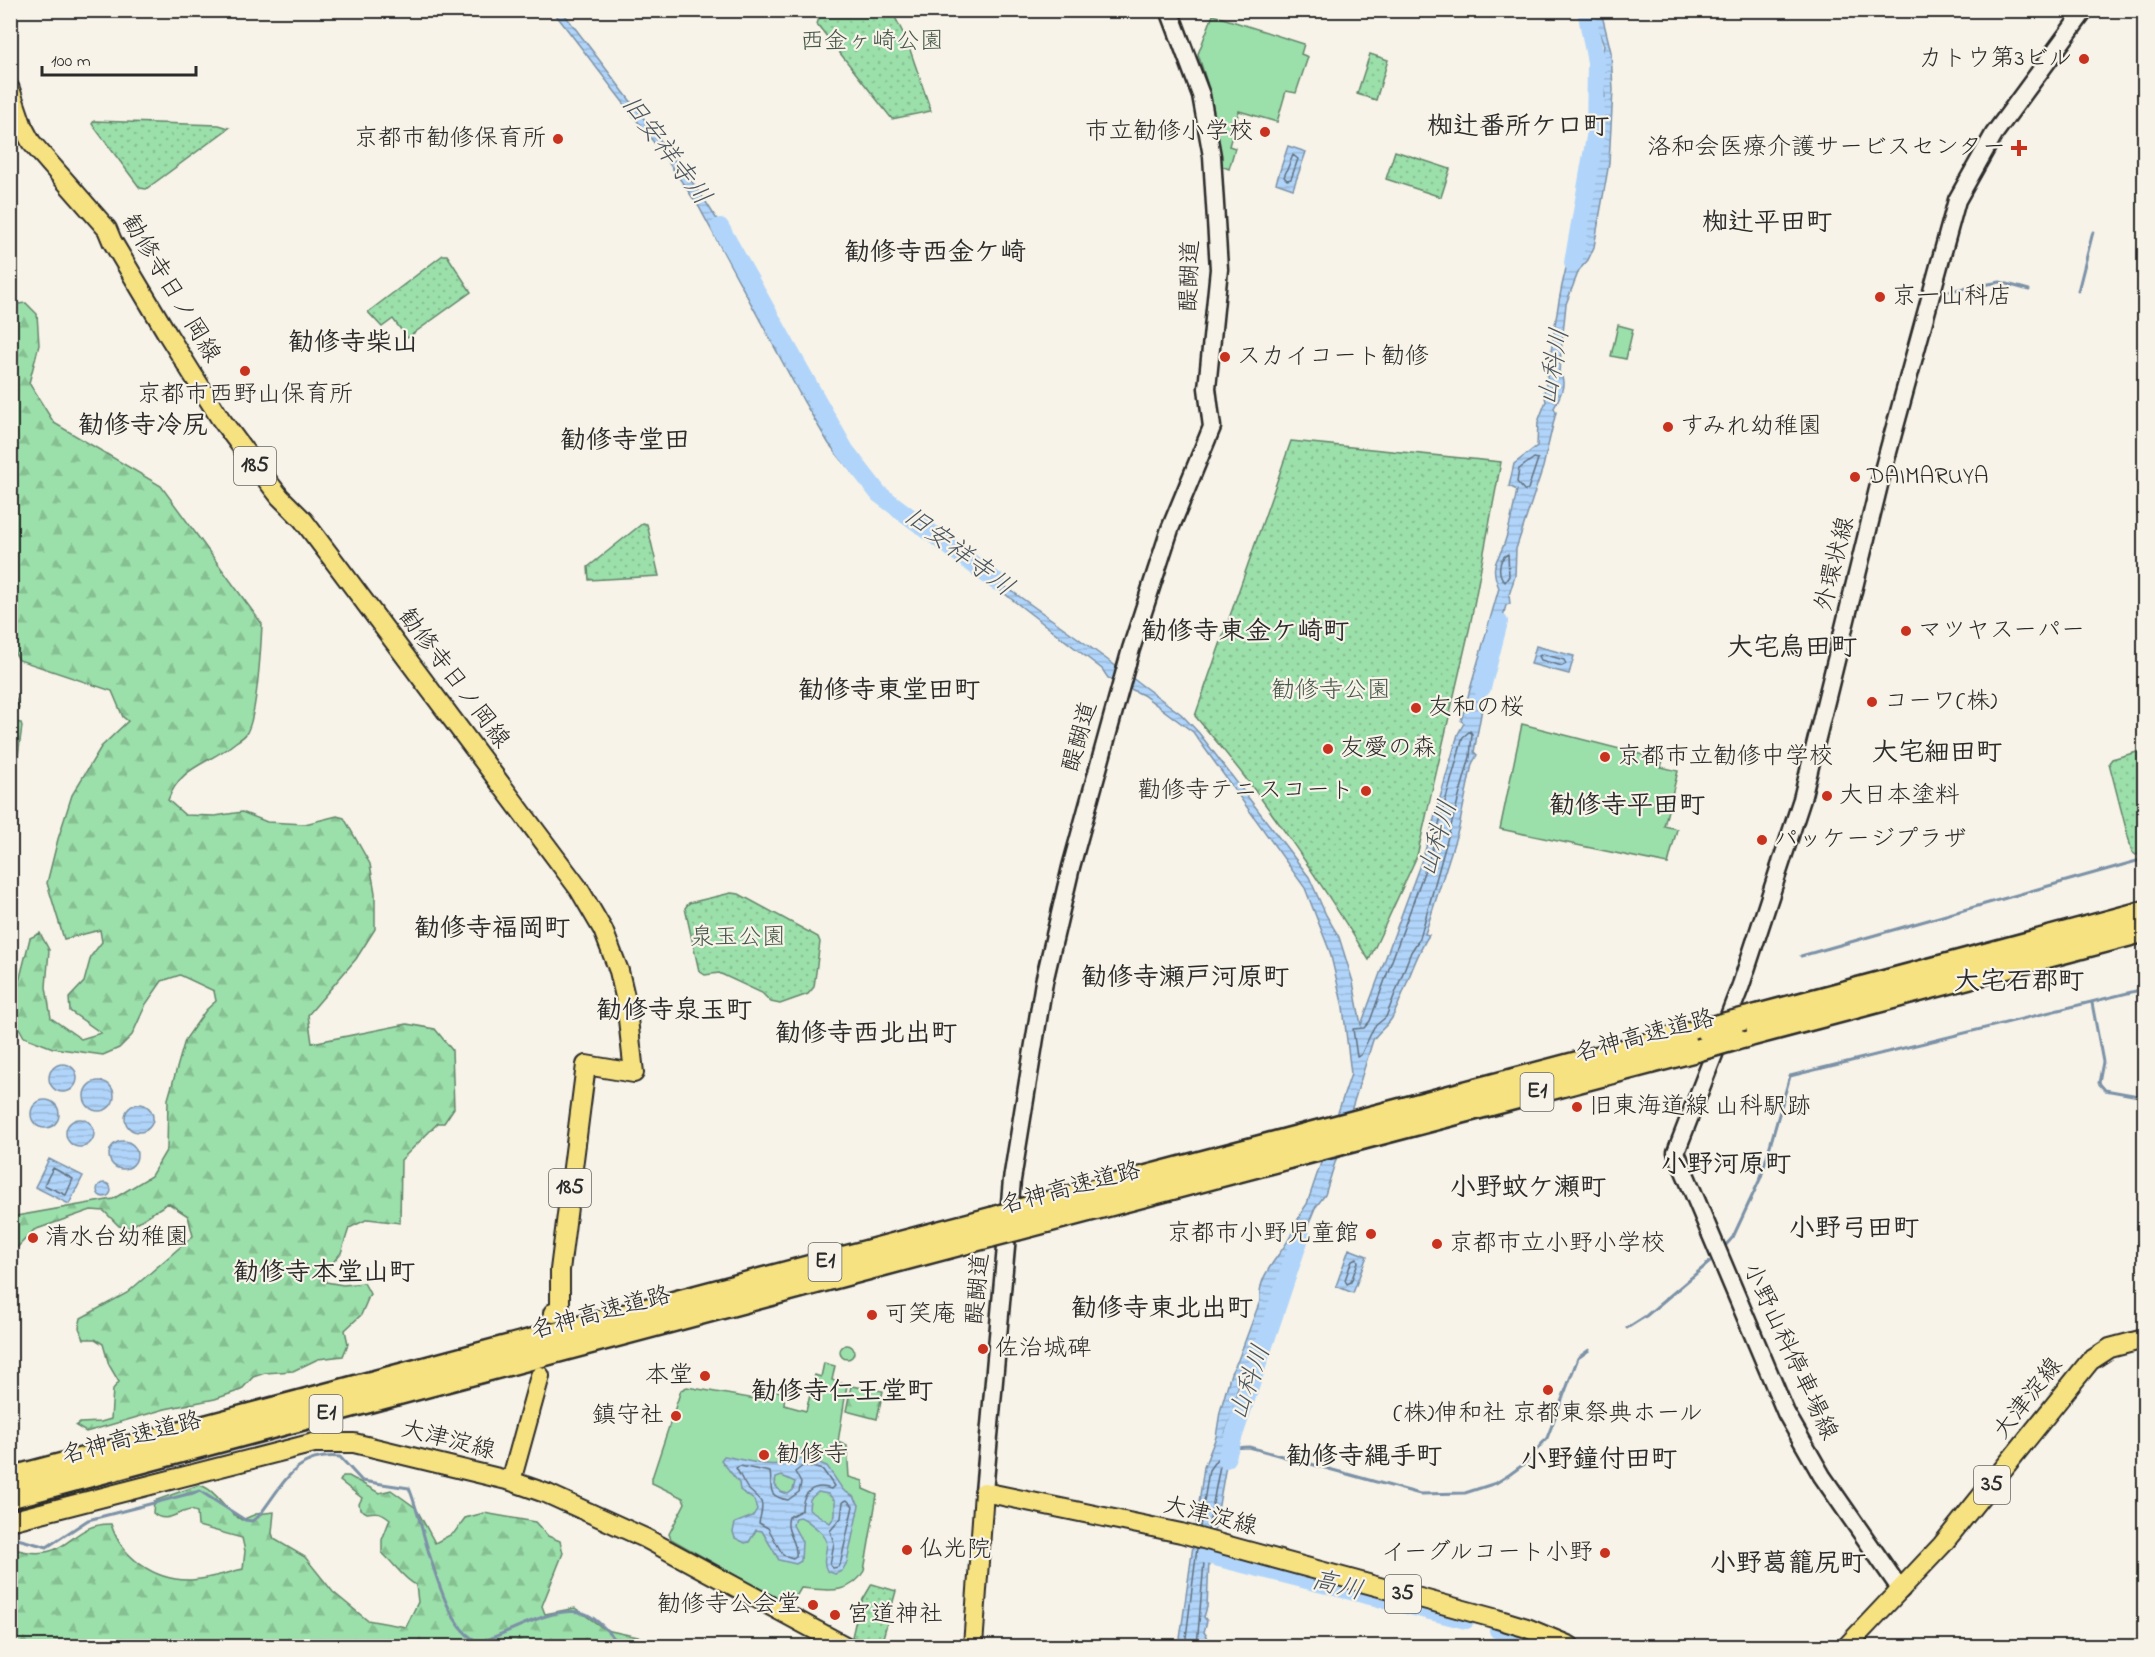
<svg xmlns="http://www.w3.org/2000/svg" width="2155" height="1657" font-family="'Indie Flower','Klee One',sans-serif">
<defs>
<pattern id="forest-firs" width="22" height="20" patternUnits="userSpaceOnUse" patternTransform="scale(1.5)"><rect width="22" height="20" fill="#9bdfaa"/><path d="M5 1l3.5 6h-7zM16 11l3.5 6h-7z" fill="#86c092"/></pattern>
<pattern id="park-dots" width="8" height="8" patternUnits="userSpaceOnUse" patternTransform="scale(1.5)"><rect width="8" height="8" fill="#9bdfaa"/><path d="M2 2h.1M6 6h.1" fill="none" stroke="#86c092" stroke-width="1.8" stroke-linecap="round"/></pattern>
<pattern id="water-rules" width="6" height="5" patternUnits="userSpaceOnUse" patternTransform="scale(1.5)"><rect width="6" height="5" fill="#b1d5fa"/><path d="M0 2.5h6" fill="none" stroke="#98b7d6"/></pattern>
</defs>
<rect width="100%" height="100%" fill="#f7f3e8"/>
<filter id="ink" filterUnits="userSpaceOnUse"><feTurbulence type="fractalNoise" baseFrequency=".0167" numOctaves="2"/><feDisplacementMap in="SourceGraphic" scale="12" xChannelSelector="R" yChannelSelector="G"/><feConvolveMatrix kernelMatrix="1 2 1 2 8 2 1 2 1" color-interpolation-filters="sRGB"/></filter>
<g filter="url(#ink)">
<path fill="#9bdfaa" stroke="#63856a" stroke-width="1.5" d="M1213,15L1304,44L1301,54L1308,57L1296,93L1286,91L1277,122L1239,111L1229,146L1235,148L1229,169L1221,166L1207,83L1198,54Z
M1618,325L1633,329L1626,359L1611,356Z
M1522,724L1663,760L1661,767L1678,771L1664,826L1677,829L1668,864L1500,829Z
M840 1352a7 7 0 1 1 14 0a7 7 0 1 1-14 0Z
M824,1363L835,1366L832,1380L847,1385L838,1442L847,1446L849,1477L863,1481V1489L877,1495L864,1571C850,1596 825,1590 801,1588L791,1605H788L671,1539L669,1534L685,1503L683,1498L652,1483V1478L681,1390L687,1387L755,1399L761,1387L785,1393L784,1405L806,1411L815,1375L821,1377Z"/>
<path fill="url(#forest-firs)" stroke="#63856a" stroke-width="1.5" d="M26,303L37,314L39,345L29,383L54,423L161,486L262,624C261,646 257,718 246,734C244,737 239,740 236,742C208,765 181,765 168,800L185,815L215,816L242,812L267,822L305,824L337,816L344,818L370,864L375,893V929L356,959L308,1015L312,1043L407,1024L435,1029L452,1050L454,1108L444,1123H438L401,1160L400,1223L368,1219L349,1228L341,1253L323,1274L326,1282L343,1285L364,1283L370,1294L361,1315L345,1330L348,1344L343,1356L318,1359L293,1371L265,1373L253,1377L241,1390L215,1399L165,1409L86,1432L76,1426L80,1423L101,1422L111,1419L113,1389L119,1382L109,1365L103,1344L95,1339H84L79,1328L81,1318L127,1293L193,1236L188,1216L168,1203L129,1228L119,1226L104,1211L91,1210L34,1230L11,1254V1217L113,1199L151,1176L167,1149L168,1099L185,1040L206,1010L216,1001L214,991L180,975L162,981L146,1004L132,1035L119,1048L103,1055L53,1048L24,1037L11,1013L30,938L40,933L49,950L46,987L51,1018L81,1039L101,1033L70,1011L69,998L84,982L91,956L102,942L100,930L64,939L47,883L58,839L72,795L101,747L128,721L123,717L112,691L19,660L11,646L10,305Z
M11,687L19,708L16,712H11Z
M14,722L21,723L22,726L18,756H11Z
M851,1386L883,1391L877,1419L846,1411Z
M343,1476H349L379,1493L391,1490L416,1508L435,1543L454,1533L465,1518L484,1513L535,1522L548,1536L560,1541L563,1553L542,1606L545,1614L575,1608L606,1630L647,1639L653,1646H11V1548C71,1567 66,1523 111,1524C121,1557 154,1580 188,1580C206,1580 226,1573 243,1569L245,1551L242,1538L198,1526L197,1512L191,1510C178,1511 166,1525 153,1513L154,1501L199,1485C217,1489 225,1512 242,1520L256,1514L274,1512L272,1533L274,1539L305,1557L333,1592L367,1620L406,1627L418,1602L416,1585C403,1579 394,1563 382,1553V1540L390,1519C382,1512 377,1511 367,1513L360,1509L359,1504L362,1498L340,1481Z"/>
<path fill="url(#park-dots)" stroke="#63856a" stroke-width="1.5" d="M828,10L892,11L907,41L931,111L892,119L817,24L819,18Z
M1370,54L1388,60L1376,100L1357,94Z
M94,121L219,125L229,128L146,189L140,188L92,124Z
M1395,151L1450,169L1441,197L1386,179Z
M443,255H447L471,292L407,338L393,319L382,327L368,312Z
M1291,441L1501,462L1470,626L1417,856L1369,960C1316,875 1261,792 1195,716Z
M643,523L647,524L659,576L589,580L588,567Z
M2144,750V853L2136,855L2132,852L2109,763L2112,759Z
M731,893L739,894L818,937L820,942L814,987L808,994L780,1004L771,1002L762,993L719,973L705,975L699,971L685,908L689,903Z
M872,1584L896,1591L881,1645L852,1637L859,1606Z"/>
<path fill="url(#water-rules)" stroke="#7b91a7" stroke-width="1.5" fill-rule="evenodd" d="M553,11H562L699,191L728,237L736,263L758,295L763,312L820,415L850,460L889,504L1075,636L1181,714L1199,733L1309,877L1326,915L1339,937L1353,982L1361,1025L1425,851L1458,734L1464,723L1461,721L1499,588C1488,561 1500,561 1506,538C1511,522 1514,506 1517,490L1509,486L1514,464L1537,446L1538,422L1546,401L1544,393C1553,351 1555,307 1567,265C1576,232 1605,196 1587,161L1601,139L1592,115L1605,97L1600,61L1604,46L1591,11H1601L1611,52L1613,90L1609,163L1594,247L1588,260L1579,270L1566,304L1559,372C1568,383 1560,396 1554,408L1556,412L1543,467L1516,549L1515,576L1509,595L1510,604L1506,605L1498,636L1490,652L1489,671L1474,752L1477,755L1472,764L1459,827L1425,934L1429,935C1412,961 1406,991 1392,1018C1387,1026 1378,1032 1373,1040L1325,1195L1315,1208L1296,1254L1280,1281L1250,1371L1239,1382L1236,1397H1239L1225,1434L1228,1439L1233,1437L1235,1447L1228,1454L1209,1561L1207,1607L1204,1617L1207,1621L1204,1632L1208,1638L1207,1642H1203V1646H1179L1204,1467L1216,1437L1220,1412L1231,1373L1238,1360L1260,1301C1257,1275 1279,1258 1290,1237C1296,1225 1299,1214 1307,1204L1351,1074L1343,1007L1330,952L1305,888L1193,732L1143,695L1108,678L1102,669L1005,594L920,534L875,498L849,469L829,444L804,402L699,207L662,153Z
M1288,146L1306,152L1293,189L1276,183Z
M1536,646L1574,656L1569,674L1531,664Z
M49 1078a14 14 0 1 1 28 0a14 14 0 1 1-28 0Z
M84 1096a15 15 0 1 1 30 0a15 15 0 1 1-30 0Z
M31 1114a14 14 0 1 1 28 0a14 14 0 1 1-28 0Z
M125 1118a14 14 0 1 1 28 0a14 14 0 1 1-28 0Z
M66 1133a14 14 0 1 1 28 0a14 14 0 1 1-28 0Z
M109 1155a14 14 0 1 1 28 0a14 14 0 1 1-28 0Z
M49,1159L83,1176L69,1204L35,1187Z
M97 1190a7 7 0 1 1 14 0a7 7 0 1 1-14 0Z
M1349,1249L1367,1256L1353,1293L1336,1286Z
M724,1456C755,1462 776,1471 805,1457L827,1466L843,1490L854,1497L859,1505L847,1562L842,1571L835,1574L827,1571C818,1553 838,1545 816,1528C811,1524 806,1519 800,1517L795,1518L793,1525L802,1542L801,1561L796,1564L779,1560L762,1531L756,1530L749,1542L745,1543L735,1538L733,1532L735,1523L753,1516L757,1509L754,1500L740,1490L739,1483L721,1460ZM782,1476L795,1482L793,1490L788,1494L781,1492L775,1485L776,1478ZM818,1492L828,1494L835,1501V1516L830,1523L809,1509L810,1499Z"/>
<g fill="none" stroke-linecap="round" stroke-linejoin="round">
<path stroke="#616f7e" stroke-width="1.5" d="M1293,155L1298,159L1291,179L1287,180L1284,177Z
M1534,458L1538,459L1528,489L1525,491L1517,482L1519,469Z
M1508,554L1509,576L1505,582C1497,574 1498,559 1508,554Z
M1543,654L1564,660L1566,664L1562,666L1541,660L1539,656Z
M1470,731L1472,734L1470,757L1420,938L1411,952L1386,1017L1374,1027L1361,1055L1357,1057L1353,1029L1364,1028L1370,1021L1431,853L1463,737Z
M53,1168L73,1179L66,1195L44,1185Z
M1357,1258L1358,1262L1351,1282L1347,1284L1345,1280L1352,1260Z
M804,1465L823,1470L834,1486L831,1489C814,1483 802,1492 802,1510L789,1517C784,1532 798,1541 796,1556L793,1558L783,1555L768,1528L759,1523C763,1503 766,1504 749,1490C744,1485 740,1474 736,1468L740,1466L770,1472C773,1487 765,1496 788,1500L799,1492L801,1483L795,1472Z
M847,1500L853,1506L841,1561L838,1567L833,1568L830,1565L834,1543L830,1531L841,1518L843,1502Z
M1200,1527L1209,1470L1219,1456L1221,1460L1208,1530
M1185,1646L1197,1548
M1197,1646L1205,1550"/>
<path stroke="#7b91a7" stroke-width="3" d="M10,17L16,10
M1949,291L2000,282L2029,290
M2078,291L2093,232
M1801,956L2144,859
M2092,1003L2103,1062L2099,1083L2105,1090L2144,1097
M1725,1246L1733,1237L1761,1177L1790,1076L2144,989
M1627,1328L1646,1316L1711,1261
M1232,1448L1249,1447L1420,1494L1465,1493L1496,1483L1509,1475L1524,1464L1547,1438L1578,1358L1589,1350
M10,1537L47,1547L88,1520L200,1491L245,1520L252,1521L258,1517C283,1486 294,1452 340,1457L362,1481L409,1488C424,1522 441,1634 481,1642C509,1633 553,1605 583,1613C598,1618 611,1636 622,1646"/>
<path stroke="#b1d5fa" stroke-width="18" d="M720,227L845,450L879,494L997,582
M1573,263L1595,137L1596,62L1586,10
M1482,688L1499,622
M1226,1459L1301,1235
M1207,1555L1466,1620
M1498,1630L1546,1646"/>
<g stroke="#2b2b2b" stroke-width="21">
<path id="secondary" d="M984,1492L1012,1180L1044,982L1071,867L1131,649L1170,529L1212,427L1207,388L1219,269L1212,156L1201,95L1169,10
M1901,1590L1822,1476L1786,1413L1676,1152L1741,985L1802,799L1879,485L1957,200L1994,134L2085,10"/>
</g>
<g stroke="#2b2b2b" stroke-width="22">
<path id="primary" d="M10,89L23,127L31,142L107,229L112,241L168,335L220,418L249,457L280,497L303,520L340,569L579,889L603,930L619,971L626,1001L634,1073L586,1065L560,1270V1311L553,1313
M511,1481L540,1376
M10,1521L314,1443H354L511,1481L548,1494L645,1538L845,1646
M973,1646L984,1492L1181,1533L1497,1619L1527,1628L1570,1646
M1847,1646L1942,1545L2090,1361L2110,1348L2144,1339"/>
</g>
<g stroke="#2b2b2b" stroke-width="26">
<path id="motorway" d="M1744,1019L2144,912
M1736,1039L2144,931
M1020,1210L1705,1029
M1018,1229L1698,1050
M10,1478L993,1218
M10,1497L991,1236"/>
</g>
<use href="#secondary" stroke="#f7f3e8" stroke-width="16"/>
<use href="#primary" stroke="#f7e281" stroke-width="18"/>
<use href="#motorway" stroke="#f7e281" stroke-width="21"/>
<g stroke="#2b2b2b" stroke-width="26" stroke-linecap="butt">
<path id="motorway-bridge" d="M1705,1029L1744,1019
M1698,1050L1736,1039
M993,1218L1020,1210
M991,1236L1018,1229"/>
</g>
<use href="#motorway-bridge" stroke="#f7e281" stroke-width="21"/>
</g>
</g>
<g fill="#c8321e" stroke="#f7f3e8" stroke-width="2">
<circle cx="2084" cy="59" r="6"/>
<circle cx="1265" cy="132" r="6"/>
<circle cx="558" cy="139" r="6"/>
<path d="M2016 139h6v6h6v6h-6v6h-6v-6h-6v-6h6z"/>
<circle cx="1880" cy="297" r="6"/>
<circle cx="1225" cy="357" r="6"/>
<circle cx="245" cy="371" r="6"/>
<circle cx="1668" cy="427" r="6"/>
<circle cx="1855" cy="477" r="6"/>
<circle cx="1906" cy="631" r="6"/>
<circle cx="1872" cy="702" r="6"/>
<circle cx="1416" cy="708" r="6"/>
<circle cx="1328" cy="749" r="6"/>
<circle cx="1605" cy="757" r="6"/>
<circle cx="1366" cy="791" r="6"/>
<circle cx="1827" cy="796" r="6"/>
<circle cx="1762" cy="840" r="6"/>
<circle cx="1577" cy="1107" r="6"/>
<circle cx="1371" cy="1234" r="6"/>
<circle cx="33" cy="1238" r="6"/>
<circle cx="1437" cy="1244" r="6"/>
<circle cx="872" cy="1315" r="6"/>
<circle cx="983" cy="1349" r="6"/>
<circle cx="705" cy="1376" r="6"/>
<circle cx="1548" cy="1390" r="6"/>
<circle cx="676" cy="1416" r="6"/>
<circle cx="764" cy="1455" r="6"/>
<circle cx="907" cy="1550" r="6"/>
<circle cx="1605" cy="1553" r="6"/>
<circle cx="813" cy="1605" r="6"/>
<circle cx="835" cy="1615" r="6"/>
</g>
<g text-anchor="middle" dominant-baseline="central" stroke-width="4.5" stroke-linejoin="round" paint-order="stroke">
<g fill="#f7f3e8" stroke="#686764" stroke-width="1.5">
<rect x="234" y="447" width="42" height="38" rx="4.5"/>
<rect x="1520.5" y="1073" width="33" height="38" rx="4.5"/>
<rect x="549" y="1169" width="42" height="38" rx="4.5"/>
<rect x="808.5" y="1243" width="33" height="38" rx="4.5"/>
<rect x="309.5" y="1395" width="33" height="38" rx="4.5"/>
<rect x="1974" y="1466" width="36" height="38" rx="4.5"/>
<rect x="1385" y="1575" width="36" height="38" rx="4.5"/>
</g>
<g font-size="22" font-weight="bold" fill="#2b2b2b">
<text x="255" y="466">185</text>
<text x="1537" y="1092">E1</text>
<text x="570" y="1188">185</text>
<text x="825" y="1262">E1</text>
<text x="326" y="1414">E1</text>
<text x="1992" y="1485">35</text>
<text x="1403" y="1594">35</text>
</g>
<g font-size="24" fill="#47584b" stroke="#f7f3e8">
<text x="872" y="42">西金ヶ崎公園</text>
<text x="1331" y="691">勧修寺公園</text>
<text x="738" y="938">泉玉公園</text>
</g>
<g font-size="24" fill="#2b2b2b" stroke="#f7f3e8" text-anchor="start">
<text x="2072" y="59" text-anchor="end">カトウ第3ビル</text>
<text x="1253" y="132" text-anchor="end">市立勧修小学校</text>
<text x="546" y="139" text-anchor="end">京都市勧修保育所</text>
<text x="2006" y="148" text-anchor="end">洛和会医療介護サービスセンター</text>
<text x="1892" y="297">京一山科店</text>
<text x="1237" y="357">スカイコート勧修</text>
<text x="245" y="395" text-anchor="middle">京都市西野山保育所</text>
<text x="1680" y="427">すみれ幼稚園</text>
<text x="1867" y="477">DAIMARUYA</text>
<text x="1918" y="631">マツヤスーパー</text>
<text x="1884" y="702">コーワ(株)</text>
<text x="1428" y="708">友和の桜</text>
<text x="1340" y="749">友愛の森</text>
<text x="1617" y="757">京都市立勧修中学校</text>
<text x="1354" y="791" text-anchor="end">勸修寺テニスコート</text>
<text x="1839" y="796">大日本塗料</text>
<text x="1774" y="840">パッケージプラザ</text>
<text x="1589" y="1107">旧東海道線 山科駅跡</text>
<text x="1359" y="1234" text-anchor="end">京都市小野児童館</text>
<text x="45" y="1238">清水台幼稚園</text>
<text x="1449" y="1244">京都市立小野小学校</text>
<text x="884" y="1315">可笑庵</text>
<text x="995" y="1349">佐治城碑</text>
<text x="693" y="1376" text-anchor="end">本堂</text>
<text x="1548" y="1414" text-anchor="middle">(株)伸和社 京都東祭典ホール</text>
<text x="664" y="1416" text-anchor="end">鎮守社</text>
<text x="776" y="1455">勧修寺</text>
<text x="919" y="1550">仏光院</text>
<text x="1593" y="1553" text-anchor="end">イーグルコート小野</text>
<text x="801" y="1605" text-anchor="end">勧修寺公会堂</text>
<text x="847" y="1615">宮道神社</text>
</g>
<g font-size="24" fill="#2b2b2b" stroke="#f7f3e8">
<text transform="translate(1191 276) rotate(-88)">醍醐道</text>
<text transform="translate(170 289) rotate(59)">勧修寺日ノ岡線</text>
<text transform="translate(1836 564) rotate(-76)">外環状線</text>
<text transform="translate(453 679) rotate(53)">勧修寺日ノ岡線</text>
<text transform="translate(1081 737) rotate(-74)">醍醐道</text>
<text transform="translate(1645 1037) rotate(-15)">名神高速道路</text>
<text transform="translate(1071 1189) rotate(-15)">名神高速道路</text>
<text transform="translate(979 1289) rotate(-85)">醍醐道</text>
<text transform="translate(601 1314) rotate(-15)">名神高速道路</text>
<text transform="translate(1789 1352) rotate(65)">小野山科停車場線</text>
<text transform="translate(2029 1399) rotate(-52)">大津淀線</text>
<text transform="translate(132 1439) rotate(-15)">名神高速道路</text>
<text transform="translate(448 1441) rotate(14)">大津淀線</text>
<text transform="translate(1210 1517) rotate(14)">大津淀線</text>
</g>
<g font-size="26" font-weight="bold" fill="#2b2b2b" stroke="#f7f3e8">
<text x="1518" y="128">椥辻番所ケ口町</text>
<text x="1767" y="224">椥辻平田町</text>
<text x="935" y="254">勧修寺西金ケ崎</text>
<text x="353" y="344">勧修寺柴山</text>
<text x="143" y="427">勧修寺冷尻</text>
<text x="625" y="442">勧修寺堂田</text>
<text x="1245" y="633">勧修寺東金ケ崎町</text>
<text x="1792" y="649">大宅烏田町</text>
<text x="889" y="692">勧修寺東堂田町</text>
<text x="1937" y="754">大宅細田町</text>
<text x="1627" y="807">勧修寺平田町</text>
<text x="492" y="930">勧修寺福岡町</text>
<text x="1185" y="979">勧修寺瀬戸河原町</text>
<text x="2019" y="983">大宅石郡町</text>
<text x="674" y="1012">勧修寺泉玉町</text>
<text x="866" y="1035">勧修寺西北出町</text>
<text x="1726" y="1166">小野河原町</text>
<text x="1528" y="1189">小野蚊ケ瀬町</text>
<text x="1854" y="1230">小野弓田町</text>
<text x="324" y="1274">勧修寺本堂山町</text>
<text x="1162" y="1310">勧修寺東北出町</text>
<text x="842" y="1393">勧修寺仁王堂町</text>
<text x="1364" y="1458">勧修寺縄手町</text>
<text x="1599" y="1461">小野鐘付田町</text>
<text x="1788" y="1565">小野葛籠尻町</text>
</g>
<g font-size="26" font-style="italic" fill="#4c565f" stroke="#f7f3e8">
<text transform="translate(665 151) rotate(53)">旧安祥寺川</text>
<text transform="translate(1555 367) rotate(-80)">山科川</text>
<text transform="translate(958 553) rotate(37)">旧安祥寺川</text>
<text transform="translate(1439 839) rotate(-73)">山科川</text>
<text transform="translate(1251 1383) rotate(-71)">山科川</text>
<text transform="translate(1337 1587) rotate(14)">高川</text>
</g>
</g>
<rect width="2155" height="1657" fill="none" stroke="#f7f3e8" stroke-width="36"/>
<rect x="18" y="18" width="2119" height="1621" fill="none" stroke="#2b2b2b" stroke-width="2" filter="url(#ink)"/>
<path d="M42 66v9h154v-9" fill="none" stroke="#2b2b2b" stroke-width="3"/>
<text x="51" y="66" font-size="18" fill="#2b2b2b" stroke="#f7f3e8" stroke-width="4.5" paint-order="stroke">100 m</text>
</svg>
